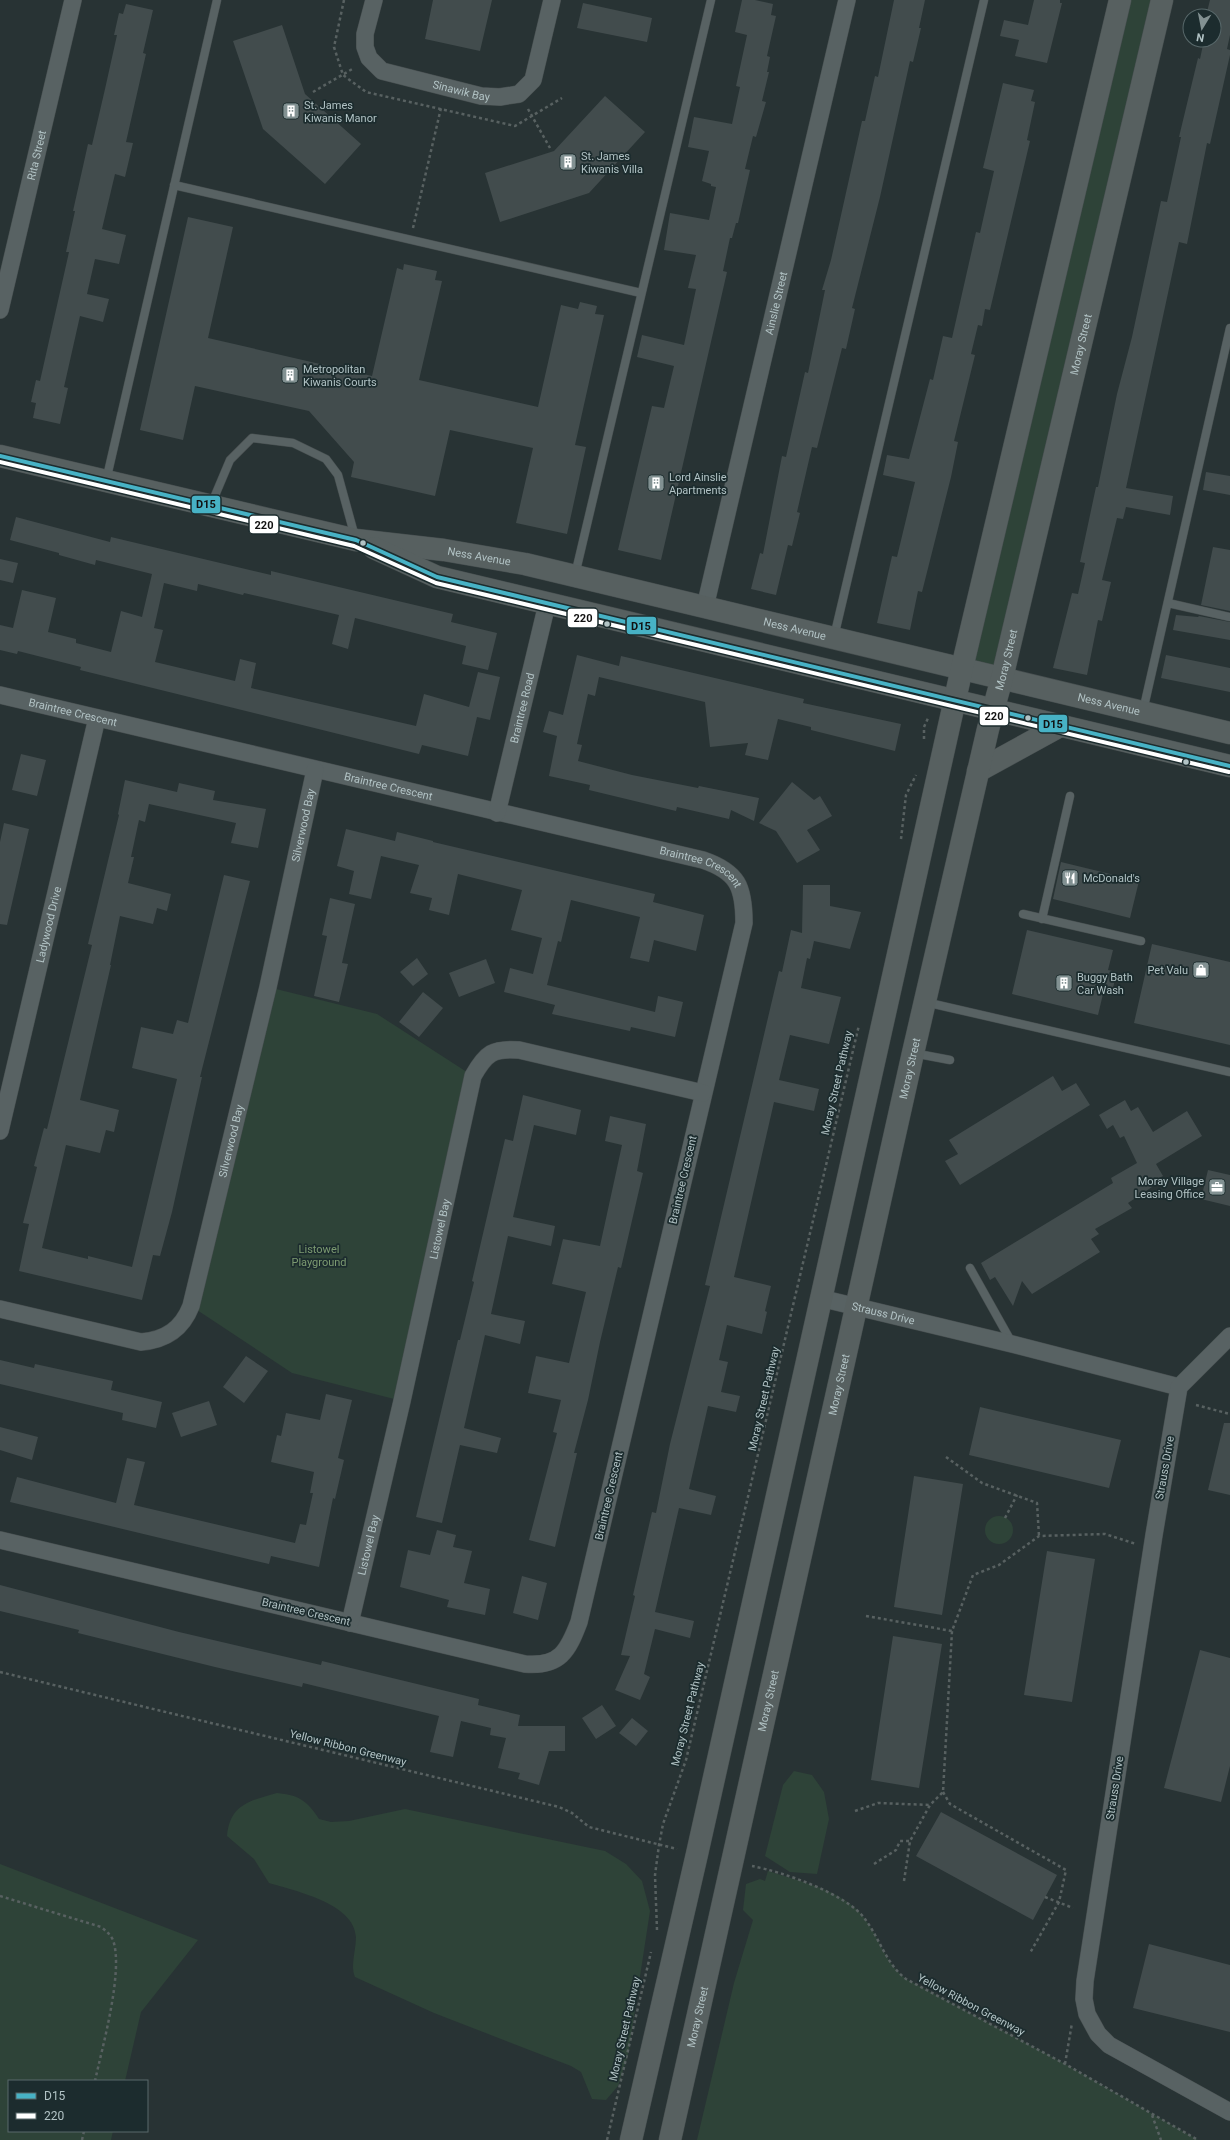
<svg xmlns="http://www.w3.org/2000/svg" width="1230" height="2140" font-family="Roboto,sans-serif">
<rect width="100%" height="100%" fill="#283334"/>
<path fill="#2e4338" d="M1120,0H1162L1002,678L962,668Z
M268,987L377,1014L473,1076L402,1401L292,1373L191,1306Z
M985 1530a14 14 0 1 1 28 0a14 14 0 1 1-28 0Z
M794,1771L812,1775L824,1792L829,1819L817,1874L790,1872L765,1856L783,1785Z
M277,1793C298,1795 307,1800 319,1819L331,1822L349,1821L405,1809L605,1851L626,1864L642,1881L650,1911L628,2055L618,2086L606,2100L592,2099L581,2072L571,2066L434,2013L355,1977C350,1965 356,1951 356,1937C354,1903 295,1891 269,1883L254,1859L227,1836C230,1804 250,1801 277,1793Z
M0,1864L198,1940L141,2012L125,2081H9V2131H113L111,2140H0Z
M768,1871C801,1882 844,1890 865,1919C880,1940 886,1964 906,1979L1065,2064L1198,2140H697L734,1983L753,1920L743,1910L746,1884L760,1879L765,1881Z"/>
<path fill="#424c4d" d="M433,0H492L480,51L425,39Z
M742,0H755L773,4L771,15L776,16L767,56L770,57L767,72H769L762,101L766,102L756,137L753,136L745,169L750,170L738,223H736L732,238H730L723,271L727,272L661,560L618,550L652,406L664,408L674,366L637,357L642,335L684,345L696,289L688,288L696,255L664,250L670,213L709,220L716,187L711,186V184L702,181L709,151L688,147L694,117L732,124L740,87L736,86L747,35L735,32Z
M894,0H925L919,28H921L913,62L910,61L880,197L852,308L855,309L846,349L842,348L817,448L812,447L797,512L800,513L792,546L788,545L776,595L751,589L760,553L763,554L782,456L786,457L805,372L808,373L825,290H822L831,260L862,121H865L875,76L878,77Z
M1034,0H1060V3H1062L1047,63L1015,56L1019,40L1000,36L1004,20L1028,25Z
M1210,0H1230V35L1227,49L1230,50V55L1210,144L1207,143L1187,244L1179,242L1126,488L1173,496L1170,515L1126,507L1123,519L1117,518L1102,580L1111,582L1102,621L1098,620L1087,675L1053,668L1072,593L1078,594L1085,563L1080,562L1096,487H1098L1117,394L1132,337L1161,201L1167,202L1181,137H1179L1198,58L1200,59L1204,40H1214V16H1206Z
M583,3L652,18L647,42L577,28Z
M126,4L153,10L143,53L146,54L126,142L133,143L125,177L115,174L102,229L126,235L119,264L95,259L87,294L109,299L103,322L80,316L64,387L68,388L60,424L33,418L36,403L31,402L36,380L40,381L69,252H66L75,211H73L88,144L92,145L105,89L117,35H114L119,13L123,14Z
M282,25L305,94L361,144L325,184L263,129L233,41Z
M1003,83L1034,90L1031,101L1035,102L1027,140L1030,141L990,310L985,309L982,326L978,325L971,354L975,355L954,441L958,442L951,477L922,592L918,591L910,630L877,623L892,556L897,557L915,482L883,475L887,455L909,459L930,379L933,380L943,336L952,338L976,232L980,233L994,171L983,168Z
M605,96L645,132L589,193L500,222L485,173L554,151Z
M188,217L233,227L208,338L372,376L397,268L403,270L404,264L437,271L435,280L442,281L419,380L538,407L561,305L578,309L580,302L597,306L595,314L604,315L575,445L586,447L567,534L516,523L533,448L450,430L435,496L351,477L354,462L309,411L195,386L183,440L140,430Z
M1206,472L1230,476V495L1203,490Z
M16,517L110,542L111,537L271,575V571L453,614L451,622L497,633L488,670L462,664L466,646L355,618L348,649L332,644L339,615L244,593L243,595L198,584L197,591L164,583L154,628L163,630L155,662L235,681L240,659L256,663L251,688L416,726L424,694L469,707L478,672L500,677L490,720L477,717L468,756L422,745L419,754L80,670L81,667L18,651L17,654L0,650V625L13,628L22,590L56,598L48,632L76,639V643L111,652L121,611L142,617L152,574L96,560L95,565L59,555V553L10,540Z
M1213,547L1230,550V611L1201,605Z
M0,559L18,563L13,583L0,580Z
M1176,615L1198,617L1199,616L1230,622V640L1173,630Z
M577,655L619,666L621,656L804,699L803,703L901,724L895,751L811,730V727L778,719L768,760L745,755L748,743L710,747L705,702L599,677L595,696L588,694L577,744L582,745L578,761L632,775L698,788L699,786L759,798L754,821L731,810L729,819L677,807L676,811L589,790L590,785L549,776L557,736L543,732L549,711L563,715Z
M1166,655L1230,668V692L1161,678Z
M21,754L46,760L37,796L12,790Z
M125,780L177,792L179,783L215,791L213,800L266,809L258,848L231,843L236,823L149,804L145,822L139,820L131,857H134L128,883L171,894L167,911L157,908L153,924L120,916L110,965H111L80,1100L119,1110L114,1132L106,1130L100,1153L66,1145L42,1248L88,1259V1256L132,1267L177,1079L132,1068L141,1027L173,1034L177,1020L188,1023L224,875L250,881L200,1077H202L172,1212L160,1256L153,1255L142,1300L19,1271L29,1224L23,1223L37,1167L34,1166L44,1128L47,1129L92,945L88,944L119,815L118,814Z
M792,782L814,800L820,796L832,816L807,830L820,850L797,863L776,831L759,823Z
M4,823L29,829L7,925L0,924V842Z
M346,829L395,841L397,832L433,841V842L655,894L653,902L704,915L696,951L654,940L649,962L630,958L640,917L571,900L561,942L558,941L547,985L655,1012L658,996L683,1002L675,1037L631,1027L630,1031L552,1014L555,1005L504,992L510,968L533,974L542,938L511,930L522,890L458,874L449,915L429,910L432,898L410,893L419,865L381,856L371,899L349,894L354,871L337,866Z
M1061,862L1139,881L1130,918L1053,899Z
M803,885H830V906L861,912L850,949L814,941L810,959L807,958L801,988L841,997L829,1044L790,1035L779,1080L819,1089L814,1111L774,1102L734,1277L771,1286L765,1311L767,1312L762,1334L727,1325L719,1360L728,1362L721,1392L740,1396L736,1412L708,1406L689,1489L716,1496L711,1515L679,1508L655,1612L694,1621L690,1638L655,1629L644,1674L650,1677L640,1700L615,1690L630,1656L621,1655L635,1596L633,1595L652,1512L656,1513L670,1444L710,1286L705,1285L779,971L782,972L791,930L802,933Z
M330,898L355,904L342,963L348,964L339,1002L314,996L327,936L322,935Z
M1027,930L1113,950L1108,970L1117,972L1111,996L1103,994L1098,1015L1012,994Z
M1152,944L1230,962V1045L1134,1023Z
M417,958L428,974L413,986L400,972Z
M486,959L495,983L459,997L449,973Z
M423,992L443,1008L419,1037L399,1022Z
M1053,1076L1062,1091L1076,1083L1090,1105L960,1185L945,1161L958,1154L949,1140Z
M523,1095L581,1110L576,1135L534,1125L513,1217L555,1226L551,1246L508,1236L491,1314L525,1321L520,1344L485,1335L464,1428L501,1438L497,1453L460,1445L442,1523L416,1517L458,1340H460L474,1282L472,1281L505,1139L513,1141Z
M1125,1100L1131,1111L1138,1107L1153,1132L1187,1111L1202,1136L1156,1164L1163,1176L1150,1183L1152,1187L1128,1203L1132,1208L1095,1229L1099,1234L1091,1239L1100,1252L1032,1294L1022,1281L1013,1306L995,1277L990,1280L981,1263L1113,1183L1111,1178L1137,1163L1124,1136L1120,1138L1113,1125L1107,1129L1099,1115Z
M610,1116L646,1124L637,1171L643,1173L621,1268L618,1267L600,1342L588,1400L574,1453H577L555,1547L529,1540L557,1433L553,1432L561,1400L528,1393L536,1356L569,1363L586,1292L552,1284L563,1239L600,1246L622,1145L605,1141Z
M1208,1170L1230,1175V1206L1201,1199Z
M246,1356L268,1371L244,1403L223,1387Z
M0,1360L34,1368L35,1364L113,1381L111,1390L162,1402L156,1428L122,1420L123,1413L0,1384Z
M326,1394L352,1400L338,1458L344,1460L335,1499L333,1498L319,1567L271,1556L269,1564L10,1502L17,1477L116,1503L127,1458L145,1462L134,1505L295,1543L300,1524L306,1525L313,1493H310L314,1472L271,1462L277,1435L281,1436L286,1413L320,1420Z
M209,1401L217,1425L181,1437L172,1413Z
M980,1407L1121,1440L1109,1488L969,1455Z
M1224,1423H1230V1495L1208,1490Z
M0,1427L38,1437L32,1460L0,1450Z
M914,1476L963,1484L942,1615L894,1607Z
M437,1530L456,1535L453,1547L472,1551L464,1583L490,1589L485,1615L447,1607L449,1600L400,1587L408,1550L430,1555Z
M1047,1551L1095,1559L1072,1702L1024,1695Z
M522,1576L547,1583L538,1620L513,1613Z
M0,1585L179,1632L321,1665L322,1661L479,1699L478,1705L520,1715L518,1726H565V1751H549L539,1785L518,1779L520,1773L498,1768L506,1738L490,1735L491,1728L461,1721L453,1757L430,1752L439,1716L303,1683L302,1687L215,1667L78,1633L79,1630L0,1611Z
M893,1636L942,1644L919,1788L871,1780Z
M1200,1650L1230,1658V1766L1221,1802L1164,1788Z
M602,1705L616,1726L596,1739L582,1718Z
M632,1718L648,1731L636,1746L619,1733Z
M941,1812L1057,1875L1033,1920L916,1856Z
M1149,1944L1230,1965V2032L1133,2008Z"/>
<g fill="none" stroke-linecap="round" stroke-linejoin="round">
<g stroke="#464e4f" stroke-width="9">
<path id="lane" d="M174,185L641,293
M106,481L217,0
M211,505L230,460L252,438L293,443L326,459L338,475L355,537
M575,575L711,0
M1168,603L1230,617
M834,637L984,0
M1143,711L1230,328
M1023,914L1141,941
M1042,919L1070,796
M925,1002L1230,1072
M913,1053L950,1060
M970,1268L1012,1343"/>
</g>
<g stroke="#464e4f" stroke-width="18">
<g id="street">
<path id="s1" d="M374,0L365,34V47L369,58L382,71L481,96L500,97L519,94L533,80L552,0"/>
<path id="s2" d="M0,310L73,0"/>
<path id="s3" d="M705,607L847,0"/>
<path id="s4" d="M0,695L703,860C738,872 744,887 744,923L579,1622C568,1651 560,1667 525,1664L0,1540"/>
<path id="s5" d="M497,813L547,604"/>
<path id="s6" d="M0,1131L97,718"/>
<path id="s7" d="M820,1298L1012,1344L1179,1387"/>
<path id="s8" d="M0,1309L141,1342C166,1340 182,1329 191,1306L268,987L315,770"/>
<path d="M1230,1336L1179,1387L1154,1535L1085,1981L1084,1999L1087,2014L1098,2034L1109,2045L1230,2112"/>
<path id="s9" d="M350,1623L402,1401L473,1076C486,1053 493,1048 519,1050L703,1093"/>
</g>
</g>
<g stroke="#464e4f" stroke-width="23">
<g id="secondary">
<path id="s10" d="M0,456L356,540L444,550L525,564L1230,733"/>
<path d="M374,548L437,577L1230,766"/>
<path d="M978,771L1060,726"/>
<path d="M631,2140L697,1854L962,668L1120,0"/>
<path id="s11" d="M670,2140L913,1053L988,729L1002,678L1162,0"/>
</g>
</g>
<path stroke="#586161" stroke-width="2.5" stroke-dasharray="3 3" stroke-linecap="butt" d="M344,0L334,47L343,75L366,92L515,126L562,98
M313,92L354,68
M528,109L550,148
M413,228L441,108
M924,739V727L929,716
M901,839L906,795L916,775
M1196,1405L1230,1414
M946,1457L982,1483L1037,1503L1039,1536
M1005,1518L1017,1495
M866,1616L952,1631L973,1575L999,1565L1039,1536L1105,1534L1136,1544
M0,1672L559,1807L572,1813L589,1827L677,1849
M943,1792L950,1804L1066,1870L1059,1902L1030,1953
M855,1811L878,1803L930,1805
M874,1864L896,1850L900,1841H910
M752,1866C783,1872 847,1894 865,1919C880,1939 886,1964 906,1979L1065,2064L1198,2140
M904,1881L910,1841L930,1805L943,1792L952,1631
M0,1896L101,1927C106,1931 110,1934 113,1940C124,1971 102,2048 95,2081
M1045,1897L1073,1908
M657,1930L655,1875L659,1845L663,1824L686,1760L859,1025
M1065,2064L1072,2023
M1152,2115L1161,2140
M82,2140L84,2131
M607,2140L651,1952"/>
<use href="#lane" stroke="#586263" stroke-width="8"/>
<use href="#street" stroke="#586263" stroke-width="17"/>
<use href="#secondary" stroke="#576060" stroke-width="22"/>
<g stroke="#1c2c2e" stroke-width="7">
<path id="bus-1" d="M0,456L356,540L437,577L1230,766"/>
</g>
<g stroke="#1c2c2e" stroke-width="7">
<path id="bus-2" d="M0,462L354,546L436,583L1229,772"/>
</g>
<use href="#bus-1" stroke="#47b2c5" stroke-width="4"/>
<use href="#bus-2" stroke="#fff" stroke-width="4"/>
</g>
<defs>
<g id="building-square" transform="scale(0.9)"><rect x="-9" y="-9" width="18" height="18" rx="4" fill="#829192" stroke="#1c2c2e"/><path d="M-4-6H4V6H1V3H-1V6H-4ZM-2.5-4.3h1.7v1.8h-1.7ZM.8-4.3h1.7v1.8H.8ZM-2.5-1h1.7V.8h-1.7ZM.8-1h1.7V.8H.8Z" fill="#fff"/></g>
<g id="restaurant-square" transform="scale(0.9)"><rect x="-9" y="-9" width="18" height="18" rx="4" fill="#829192" stroke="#1c2c2e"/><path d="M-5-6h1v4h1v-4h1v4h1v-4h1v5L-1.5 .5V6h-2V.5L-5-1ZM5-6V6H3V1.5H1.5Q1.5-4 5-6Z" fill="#fff"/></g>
<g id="shop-square" transform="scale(0.9)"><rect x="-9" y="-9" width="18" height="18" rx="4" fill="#829192" stroke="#1c2c2e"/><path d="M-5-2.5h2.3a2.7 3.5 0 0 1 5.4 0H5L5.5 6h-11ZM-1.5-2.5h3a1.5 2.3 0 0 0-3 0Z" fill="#fff"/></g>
<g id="office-square" transform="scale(0.9)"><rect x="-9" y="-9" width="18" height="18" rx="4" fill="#829192" stroke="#1c2c2e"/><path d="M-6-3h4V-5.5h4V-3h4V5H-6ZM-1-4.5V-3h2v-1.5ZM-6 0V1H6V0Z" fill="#fff"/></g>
</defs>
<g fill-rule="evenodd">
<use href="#building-square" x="291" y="111"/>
<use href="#building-square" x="568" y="162"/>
<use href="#building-square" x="290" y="375"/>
<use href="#building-square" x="656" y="483"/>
<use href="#restaurant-square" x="1070" y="878"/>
<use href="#shop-square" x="1201" y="970"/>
<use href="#building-square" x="1064" y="983"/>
<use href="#office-square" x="1217" y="1187"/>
</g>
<g fill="#b2c3c5" stroke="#1c2c2e" stroke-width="1.5">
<circle cx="363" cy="543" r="3.5"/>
<circle cx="607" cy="624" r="3.5"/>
<circle cx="1028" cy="718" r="3.5"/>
<circle cx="1186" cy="762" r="3.5"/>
</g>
<g text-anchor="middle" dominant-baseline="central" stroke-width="3.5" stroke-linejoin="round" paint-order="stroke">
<g font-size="11" fill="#b2c3c5" stroke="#1c2c2e">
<text stroke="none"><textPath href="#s1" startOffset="160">Sinawik Bay</textPath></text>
<text stroke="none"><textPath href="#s2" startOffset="159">Rita Street</textPath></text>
<text stroke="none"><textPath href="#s3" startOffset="312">Ainslie Street</textPath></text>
<text stroke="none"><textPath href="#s11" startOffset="1842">Moray Street</textPath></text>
<text stroke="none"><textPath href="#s10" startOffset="490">Ness Avenue</textPath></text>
<text stroke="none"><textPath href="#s10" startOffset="814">Ness Avenue</textPath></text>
<text stroke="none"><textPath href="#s11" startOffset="1518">Moray Street</textPath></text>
<text stroke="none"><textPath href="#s10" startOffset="1137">Ness Avenue</textPath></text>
<text stroke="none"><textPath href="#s5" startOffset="108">Braintree Road</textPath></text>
<text stroke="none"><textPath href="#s4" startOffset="75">Braintree Crescent</textPath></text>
<text stroke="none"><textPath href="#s4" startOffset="399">Braintree Crescent</textPath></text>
<text stroke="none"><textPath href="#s8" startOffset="704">Silverwood Bay</textPath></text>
<text stroke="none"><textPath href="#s4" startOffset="723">Braintree Crescent</textPath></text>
<text stroke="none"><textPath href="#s6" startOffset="212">Ladywood Drive</textPath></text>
<text stroke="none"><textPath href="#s11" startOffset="1098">Moray Street</textPath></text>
<text transform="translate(837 1083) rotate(-77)">Moray Street Pathway</text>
<text stroke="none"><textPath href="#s8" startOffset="380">Silverwood Bay</textPath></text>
<text transform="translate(683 1180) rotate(-77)">Braintree Crescent</text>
<text stroke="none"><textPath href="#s9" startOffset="404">Listowel Bay</textPath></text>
<text stroke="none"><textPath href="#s7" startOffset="65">Strauss Drive</textPath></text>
<text stroke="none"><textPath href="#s11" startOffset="774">Moray Street</textPath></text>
<text transform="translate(764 1399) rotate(-77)">Moray Street Pathway</text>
<text transform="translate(1165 1468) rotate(-80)">Strauss Drive</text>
<text transform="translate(609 1496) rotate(-77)">Braintree Crescent</text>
<text stroke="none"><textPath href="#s9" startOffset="80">Listowel Bay</textPath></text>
<text transform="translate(306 1612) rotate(13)">Braintree Crescent</text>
<text stroke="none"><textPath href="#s11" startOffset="450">Moray Street</textPath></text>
<text transform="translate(688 1714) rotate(-76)">Moray Street Pathway</text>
<text transform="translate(348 1748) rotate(14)">Yellow Ribbon Greenway</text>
<text transform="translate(1115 1788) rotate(-81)">Strauss Drive</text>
<text transform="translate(971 2005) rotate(28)">Yellow Ribbon Greenway</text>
<text stroke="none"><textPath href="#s11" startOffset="126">Moray Street</textPath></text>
<text transform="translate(625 2029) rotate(-77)">Moray Street Pathway</text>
</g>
<g font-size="11" fill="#b2c3c5" stroke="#1c2c2e" text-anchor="start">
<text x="304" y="105">St. James<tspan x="304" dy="13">Kiwanis Manor</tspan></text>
<text x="581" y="156">St. James<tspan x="581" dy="13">Kiwanis Villa</tspan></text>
<text x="303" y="369">Metropolitan<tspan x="303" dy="13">Kiwanis Courts</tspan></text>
<text x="669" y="477">Lord Ainslie<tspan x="669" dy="13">Apartments</tspan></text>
<text x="1083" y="878">McDonald's</text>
<text x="1188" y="970" text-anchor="end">Pet Valu</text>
<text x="1077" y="977">Buggy Bath<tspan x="1077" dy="13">Car Wash</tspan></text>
<text x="1204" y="1181" text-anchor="end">Moray Village<tspan x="1204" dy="13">Leasing Office</tspan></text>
</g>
<g font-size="11" fill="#7c9a71" stroke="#1c2c2e">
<text x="319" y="1249">Listowel<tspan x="319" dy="13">Playground</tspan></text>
</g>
</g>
<g stroke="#1c2c2e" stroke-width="1.5">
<rect x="191" y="495" width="30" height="19" rx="4" fill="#47b2c5"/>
<rect x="249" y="515" width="30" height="19" rx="4" fill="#fff"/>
<rect x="567" y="608" width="31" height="20" rx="4" fill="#fff"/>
<rect x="626" y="616" width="31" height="19" rx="4" fill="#47b2c5"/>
<rect x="979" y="706" width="30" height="20" rx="4" fill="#fff"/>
<rect x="1038" y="714" width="30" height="19" rx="4" fill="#47b2c5"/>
</g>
<g font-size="11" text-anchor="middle" font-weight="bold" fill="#111">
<text x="206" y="508">D15</text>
<text x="264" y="529">220</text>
<text x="583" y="622">220</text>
<text x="641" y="630">D15</text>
<text x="994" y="720">220</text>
<text x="1053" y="728">D15</text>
</g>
<rect x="8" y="2080" width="140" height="52" fill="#1c2c2e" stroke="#58686a"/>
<rect x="16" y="2093" width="20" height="6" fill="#47b2c5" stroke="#58686a"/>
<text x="44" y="2100" font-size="12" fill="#b2c3c5">D15</text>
<rect x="16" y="2113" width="20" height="6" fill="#ffffff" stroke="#58686a"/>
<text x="44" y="2120" font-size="12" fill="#b2c3c5">220</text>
<g transform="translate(1202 28) rotate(190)"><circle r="19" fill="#1c2c2e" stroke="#58686a"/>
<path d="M0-3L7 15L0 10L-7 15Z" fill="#829192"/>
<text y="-6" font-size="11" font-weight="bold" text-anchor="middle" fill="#b2c3c5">N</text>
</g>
</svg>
